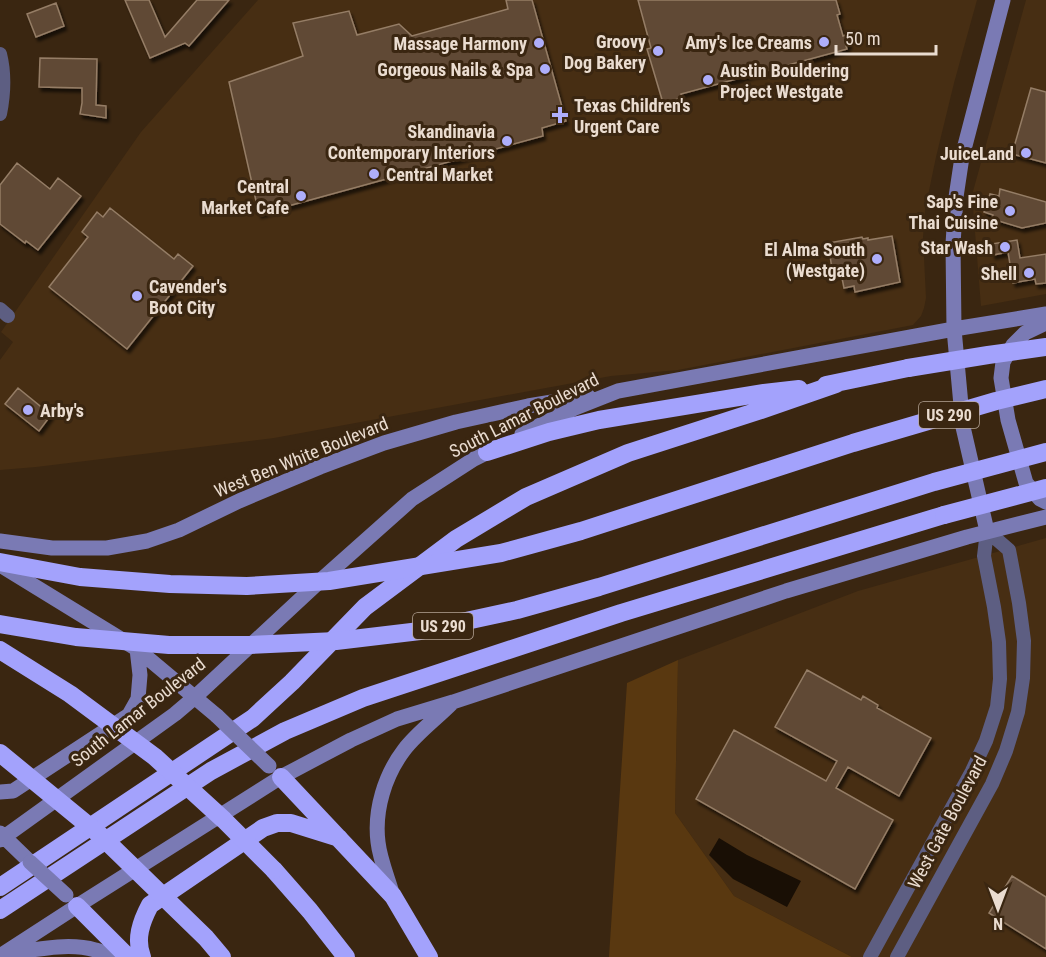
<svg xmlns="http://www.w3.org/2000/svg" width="1046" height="957" font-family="'Roboto Condensed',sans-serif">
<defs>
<filter id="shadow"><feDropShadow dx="2.5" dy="4" stdDeviation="1.5" flood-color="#0009"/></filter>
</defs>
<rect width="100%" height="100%" fill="#3a2611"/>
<path fill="#472e13" d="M258,0H977L954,83L936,157L925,210L923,237L926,298L924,308L921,316L913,325L678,370L611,376L274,438L36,467L0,470V360L13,342L1,332L141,132Z
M1026,0H1046V294L981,306L972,195Z
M1046,538V957H852L734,896L675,813L678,660L858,591Z"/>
<path fill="#593810" d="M678,660L675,813L734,896L852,957H609L627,683Z"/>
<path fill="#190f05" d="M719,838L747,855L801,881L787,907L733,879L709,855Z"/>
<path fill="#604a34" stroke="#957d66" stroke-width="1.5" filter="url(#shadow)" d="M125,0H149L165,37L197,0H229L189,46L185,43L150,58Z
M506,0H532L566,121L542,128L543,136L259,214L229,82L303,56L293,23L349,11L357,35L399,24L412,36L508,9Z
M638,0H836L840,14L837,15L843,36L846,35L849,45L846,46L847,49L836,52L681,94L682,98L663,103L647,49L651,48Z
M56,3L64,26L36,37L27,14Z
M40,58L97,59L96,105L106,106V118L80,114L82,103V88L39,87Z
M1031,88L1046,92V163L1012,154Z
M17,163L50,189L58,178L81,196L38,250L26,241L25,243L0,224V185Z
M1000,189L1046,202V223L1022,228L992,219L993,215L984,212L990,194L999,196Z
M110,208L174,259L178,254L193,266L127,349L49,287L88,237L82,232L97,212L103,217Z
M892,236L900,282L855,292L854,286L844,288L841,273L833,275L828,243L862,237L863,239L868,238V240Z
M1017,240L1020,258L1046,254V283L1036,284L1035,279L1013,283L1008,252L993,255L991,244Z
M18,388L51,415L39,431L5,404Z
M807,670L861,700L863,696L878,705L877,708L931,738L899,796L848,767L836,788L893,820L855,889L696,799L734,730L826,781L837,761L775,727Z
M1012,876L1046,897V949L989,913Z"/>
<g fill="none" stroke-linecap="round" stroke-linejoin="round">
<path stroke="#5d5e82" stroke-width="14" d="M0,54C5,74 4,94 0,114
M0,309L8,316
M870,957L972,771L986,741L997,707L1000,679L999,642L994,607L984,556L987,531
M897,957L992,784L1006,751L1018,712L1023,678L1024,641L1019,603L1009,550L987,531"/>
<path stroke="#7a7ab4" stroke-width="15" d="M1046,323L1025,333L1013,345L1003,362L1001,378L1008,420L1026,483L1040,499L1046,502
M522,434L575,408L618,391L954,329L1046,314
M987,531L963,427L954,329L953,244L956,197L962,157L1003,0
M0,541L52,548H107L147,541L179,530L239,501L320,467L384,443L456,422L528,406L588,396
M0,565L137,649L217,716
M0,792L13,791L129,715L138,699L140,675L137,649
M0,833L30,862
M0,840L175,714L195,697L321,580L412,499L474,459L496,448
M393,896C388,878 380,860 378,842C374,810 385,775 404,750C417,733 436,719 451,704
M6,954C33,950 69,942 95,950C101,951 107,955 113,957
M0,956L77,906L281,777L351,740L397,719L453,702L786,591L967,537L1046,517"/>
<path stroke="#a3a2fc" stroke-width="18" d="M826,385L908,368
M487,452L549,432L599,420L764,393L799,389
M281,777L393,896L429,957
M274,870L310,911L346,957
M0,887L253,718L292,682L365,607L456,539L526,497L628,453L758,411L836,384
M77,906L128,957
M0,910L211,771L285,731L363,698L621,613L944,515
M142,957C135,939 141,922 150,905L263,828L277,823H291L339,838"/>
<path stroke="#7a7ab4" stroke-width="15" d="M217,716L269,766
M30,862L66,895"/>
<path stroke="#a3a2fc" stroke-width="18" d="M908,368L988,355L1046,347
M944,515L1046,488
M0,562L80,577L170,584L247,586L329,581L501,553L581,531L853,443L996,401L1046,389
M0,624L76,637L169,645H249L336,641L420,631L517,610L599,587L934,482L1046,452
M0,650L70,694L155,757L224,820L274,870
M0,753L100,835L206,938L222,957"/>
</g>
<g fill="#aeaefb" stroke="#3a2611" stroke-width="2">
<circle cx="824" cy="42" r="6"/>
<circle cx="539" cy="43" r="6"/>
<circle cx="658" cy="51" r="6"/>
<circle cx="545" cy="69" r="6"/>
<circle cx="708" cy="80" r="6"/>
<path d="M557 106h6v6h6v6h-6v6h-6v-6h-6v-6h6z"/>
<circle cx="507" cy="141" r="6"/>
<circle cx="1026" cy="153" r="6"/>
<circle cx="374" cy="174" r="6"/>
<circle cx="301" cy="196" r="6"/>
<circle cx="1010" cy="211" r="6"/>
<circle cx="1005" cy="247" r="6"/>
<circle cx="877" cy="259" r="6"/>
<circle cx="1029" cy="273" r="6"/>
<circle cx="137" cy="296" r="6"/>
<circle cx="28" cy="410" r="6"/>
</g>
<g text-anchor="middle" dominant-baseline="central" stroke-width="6" stroke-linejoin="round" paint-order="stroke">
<g fill="#3a2611" stroke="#b5a597" stroke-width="1.5">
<rect x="919" y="402" width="60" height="26" rx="4.5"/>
<rect x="413" y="613" width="60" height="26" rx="4.5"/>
</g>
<g font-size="16" font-weight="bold" fill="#eadcd0">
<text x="949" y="415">US 290</text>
<text x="443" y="626">US 290</text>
</g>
<g font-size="18" font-weight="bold" fill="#eadcd0" stroke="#3a2611" text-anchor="end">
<text x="646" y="41">Groovy<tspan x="646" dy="21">Dog Bakery</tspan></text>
<text x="812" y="42">Amy's Ice Creams</text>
<text x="527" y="43">Massage Harmony</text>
<text x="533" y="69">Gorgeous Nails &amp; Spa</text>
<text x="720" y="70" text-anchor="start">Austin Bouldering<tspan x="720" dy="21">Project Westgate</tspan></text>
<text x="574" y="105" text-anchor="start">Texas Children's<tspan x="574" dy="21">Urgent Care</tspan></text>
<text x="495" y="131">Skandinavia<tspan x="495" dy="21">Contemporary Interiors</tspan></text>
<text x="1014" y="153">JuiceLand</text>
<text x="386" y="174" text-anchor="start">Central Market</text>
<text x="289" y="186">Central<tspan x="289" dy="21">Market Cafe</tspan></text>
<text x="998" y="201">Sap's Fine<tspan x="998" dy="21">Thai Cuisine</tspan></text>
<text x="993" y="247">Star Wash</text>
<text x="865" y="249">El Alma South<tspan x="865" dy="21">(Westgate)</tspan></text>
<text x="1017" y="273">Shell</text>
<text x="149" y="286" text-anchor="start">Cavender's<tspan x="149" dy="21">Boot City</tspan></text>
<text x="40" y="410" text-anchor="start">Arby's</text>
</g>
<g font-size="18" fill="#eadcd0" stroke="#3a2611">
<text transform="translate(524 415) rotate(-27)">South Lamar Boulevard</text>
<text transform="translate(301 457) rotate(-22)">West Ben White Boulevard</text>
<text transform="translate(138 712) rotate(-38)">South Lamar Boulevard</text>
<text transform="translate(947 822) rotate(-62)">West Gate Boulevard</text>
</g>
</g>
<g transform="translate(998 909) rotate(180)" stroke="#3a2611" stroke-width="4.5" paint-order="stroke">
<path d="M0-4.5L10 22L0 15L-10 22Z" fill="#eadcd0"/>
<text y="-9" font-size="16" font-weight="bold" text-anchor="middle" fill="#eadcd0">N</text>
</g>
<path d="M836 45v9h100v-9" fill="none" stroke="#eadcd0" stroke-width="3"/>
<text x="845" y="45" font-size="18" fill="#eadcd0" stroke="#3a2611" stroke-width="4.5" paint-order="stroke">50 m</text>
</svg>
